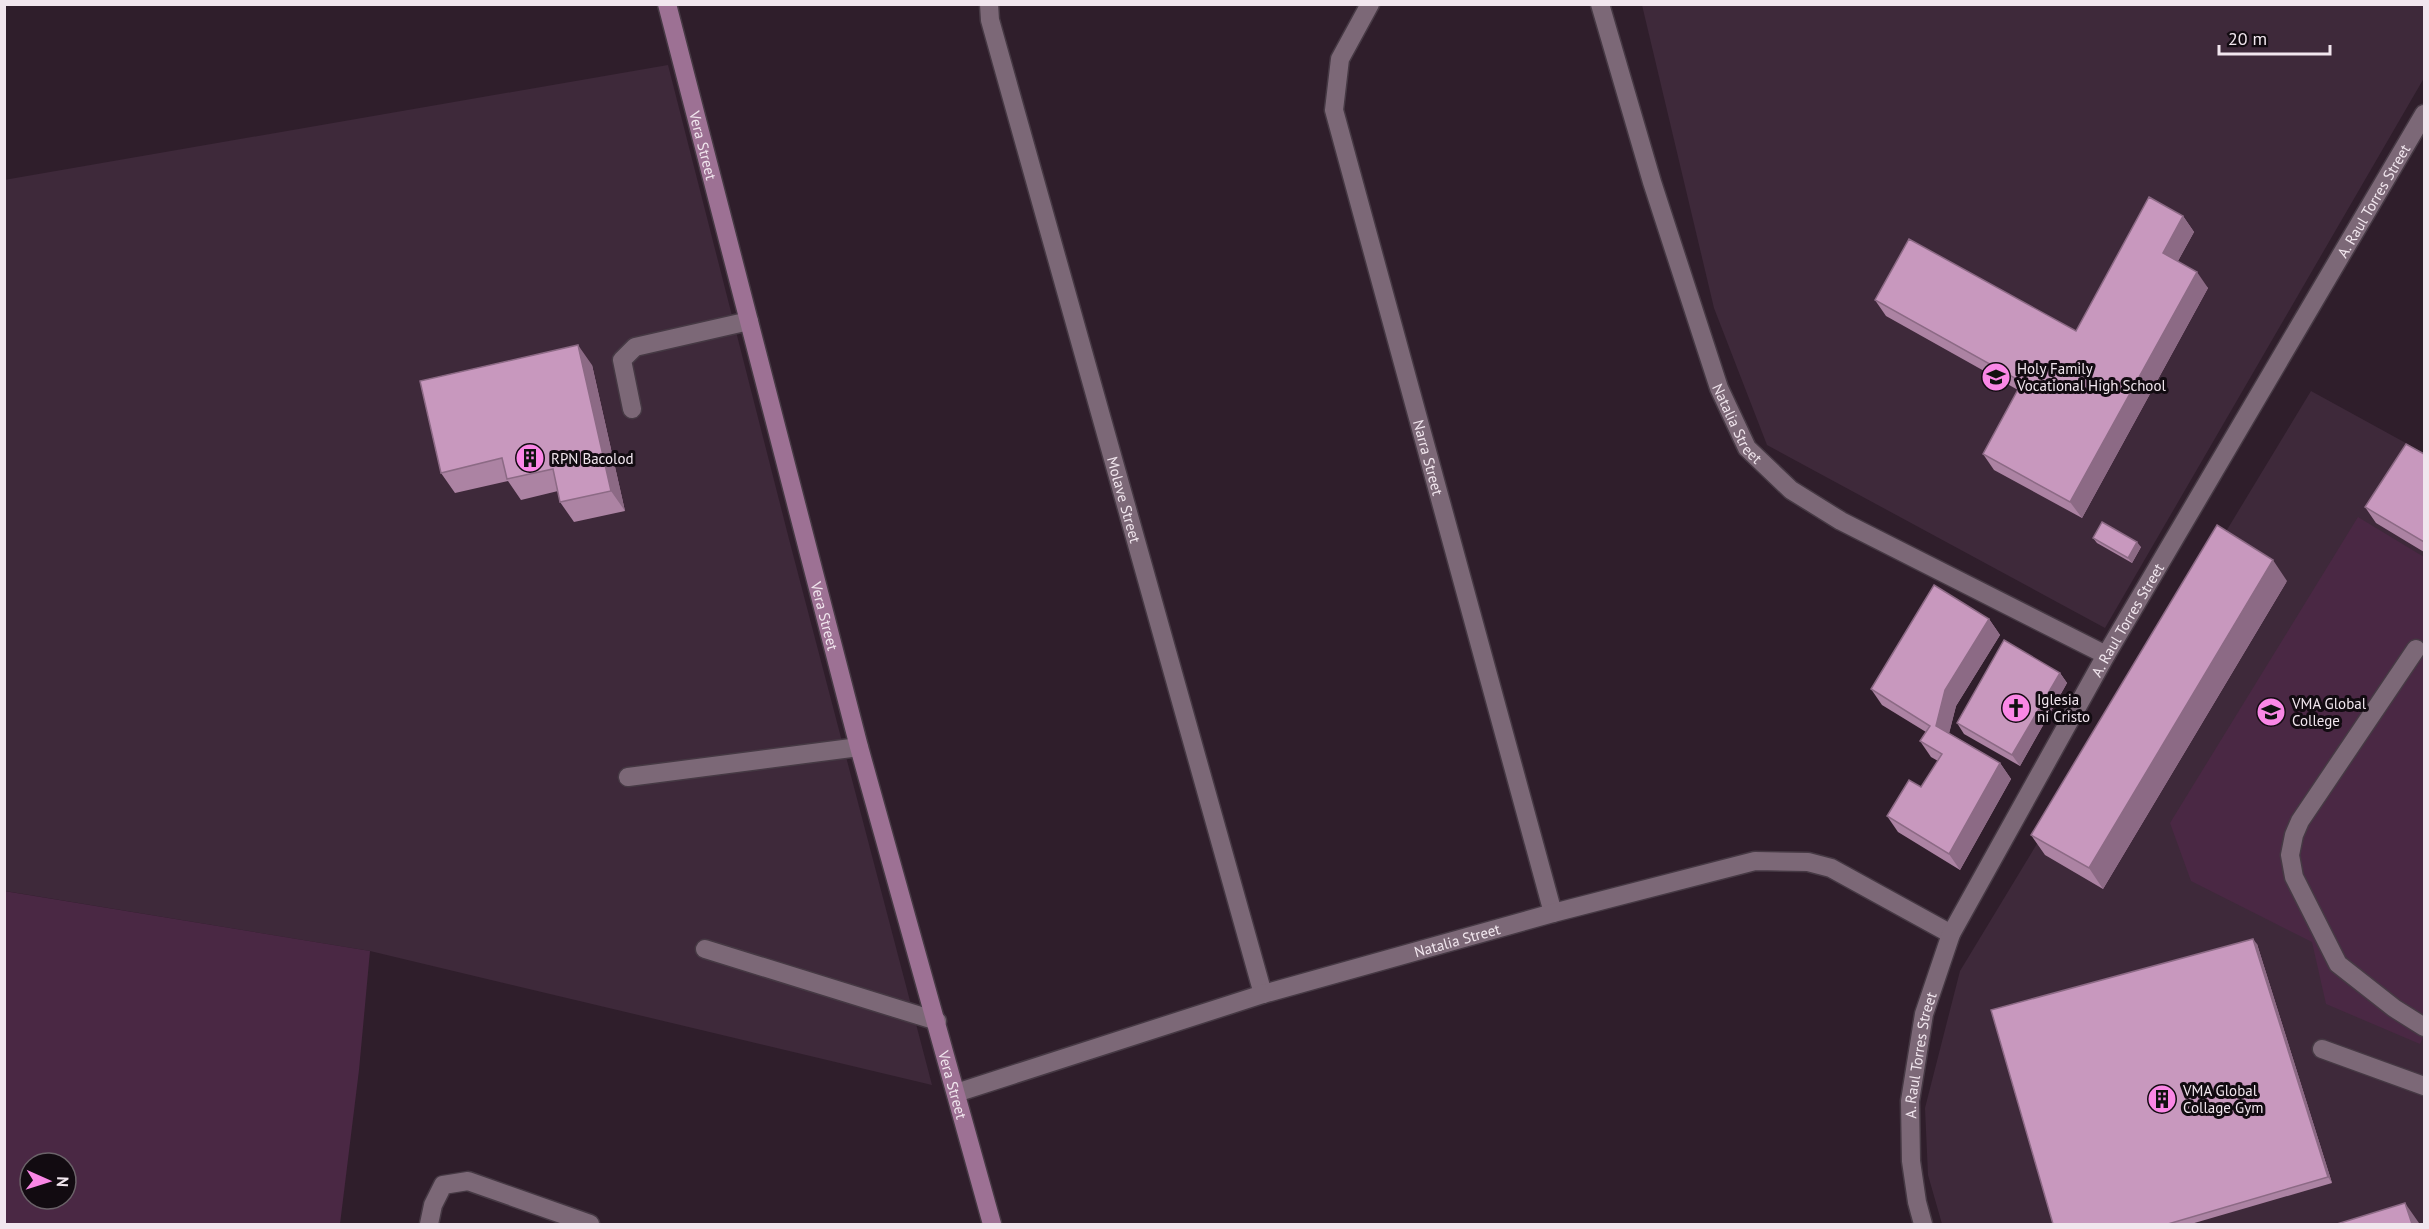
<svg xmlns="http://www.w3.org/2000/svg" width="2429" height="1229" font-family="'PT Sans',sans-serif">
<rect width="100%" height="100%" fill="#2f1e2b"/>
<path fill="#3e293a" d="M1642,5H2424V78L2105,628L1767,445L1714,308Z
M668,65L790,543L932,1085L370,951L5,891L4,180Z
M2311,391L2424,453V1224H1942L1928,1175L1925,1108L1960,971Z"/>
<path fill="#4a2844" fill-rule="evenodd" d="M2358,517L2424,557V1036L2420,1044L2326,1004L2312,942L2191,881L2170,823Z
M4,891L370,951L359,1070L340,1224H5ZM30,1163H66V1199H30Z"/>
<g fill="none" stroke-linecap="round" stroke-linejoin="round">
<g stroke="#463944" stroke-width="21">
<path id="lane" d="M632,409L622,360L635,347L749,321
M2416,649L2300,821L2294,835L2290,855L2294,877L2338,964L2394,1008L2424,1027
M628,777L859,747
M2322,1049L2424,1086"/>
</g>
<g stroke="#463944" stroke-width="21">
<g id="street">
<path id="s1" d="M989,4L990,20L1263,994"/>
<path id="s2" d="M1370,4L1340,59L1334,110L1553,913"/>
<path id="s3" d="M1600,4L1652,182L1719,388L1747,448L1791,490L1841,521L2106,655"/>
<path d="M705,949L937,1021"/>
<path id="s4" d="M956,1093L1263,994L1553,913L1755,861L1808,862L1831,868L1951,934"/>
<path d="M429,1224L433,1205L443,1185L468,1181L590,1224"/>
<path id="s5" d="M1923,1224L1917,1202L1911,1161L1910,1101L1924,1014L1951,934L2106,655L2424,114"/>
</g>
</g>
<g stroke="#463944" stroke-width="21">
<g id="secondary">
<path id="s6" d="M667,4L859,747L992,1224"/>
</g>
</g>
<use href="#lane" stroke="#7c6877" stroke-width="18"/>
<use href="#street" stroke="#7c6877" stroke-width="18"/>
<use href="#secondary" stroke="#9d7194" stroke-width="18"/>
</g>
<path fill="#ac83a3" d="M2183,216L2194,232L2178,261L2208,288L2082,518L1994,470L1983,454L2018,390L1886,316L1875,300L2076,331Z
M592,365L625,511L574,522L560,502L558,491L521,500L508,481L455,493L441,473Z
M2424,454V552L2376,523L2365,507Z
M2093,538L2141,547L2132,563L2097,543Z
M2287,581L2103,889L2045,855L2031,835Z
M1989,619L2000,635L1956,706L1949,733L2000,763L2011,779L1960,870L1898,832L1887,816L1921,787L1938,761L1931,757L1920,741L1926,732L1882,705L1871,689Z
M2060,673L2067,683L2020,766L1964,734L1957,723Z
M2257,944L2332,1183L2191,1224H2053Z"/>
<path fill="#8c6a85" d="M2183,216L2194,232L2174,268L2163,253Z
M2197,272L2208,288L2082,518L2070,502Z
M578,345L592,365L625,511L611,491Z
M2137,542L2141,547L2132,563L2128,558Z
M2273,560L2287,581L2103,889L2089,868Z
M1989,619L2000,635L1956,706L1947,742L1936,726L1945,690Z
M2060,673L2067,683L2020,766L2012,755Z
M2000,763L2011,779L1960,870L1949,854Z
M2253,939L2257,944L2332,1183L2328,1177Z
M2405,1203L2419,1223L2420,1224H2412Z"/>
<path fill="#c898be" stroke="#8c6a85" stroke-width="1.5" d="M2149,197L2183,216L2163,253L2197,272L2070,502L1983,454L2022,382L1875,300L1909,239L2076,331Z
M578,345L611,491L560,502L553,469L507,479L502,458L441,473L420,381Z
M2406,444L2424,454V542L2365,507Z
M2102,522L2137,542L2128,558L2093,538Z
M2217,525L2273,560L2089,868L2031,835Z
M1934,585L1989,619L1945,690L1936,726L2000,763L1949,854L1887,816L1909,780L1921,787L1942,754L1920,741L1930,726L1871,689Z
M2004,640L2060,673L2012,755L1957,723Z
M2253,939L2328,1177L2168,1224H2053L1991,1010Z
M2405,1203L2412,1224H2337Z"/>
<defs>
<g id="school-disc" transform="scale(1.5)"><circle r="9.5" fill="#fa87e6" stroke="#120b11"/><path d="M0-5L7-2L0 1L-7-2ZM-4 1L0 2.5L4 1V4Q0 6-4 4Z" fill="#111"/></g>
<g id="building-disc" transform="scale(1.5)"><circle r="9.5" fill="#fa87e6" stroke="#120b11"/><path d="M-4-6H4V6H1V3H-1V6H-4ZM-2.5-4.3h1.7v1.8h-1.7ZM.8-4.3h1.7v1.8H.8ZM-2.5-1h1.7V.8h-1.7ZM.8-1h1.7V.8H.8Z" fill="#111"/></g>
<g id="church-disc" transform="scale(1.5)"><circle r="9.5" fill="#fa87e6" stroke="#120b11"/><path d="M-1.2-6h2.4v3.5h3.3v2.4h-3.3V6h-2.4V-.1h-3.3v-2.4h3.3Z" fill="#111"/></g>
<g id="university-disc" transform="scale(1.5)"><circle r="9.5" fill="#fa87e6" stroke="#120b11"/><path d="M0-5L7-2L0 1L-7-2ZM-4 1L0 2.5L4 1V4Q0 6-4 4Z" fill="#111"/></g>
</defs>
<g fill-rule="evenodd">
<use href="#school-disc" x="1996" y="377"/>
<use href="#building-disc" x="530" y="458"/>
<use href="#church-disc" x="2016" y="708"/>
<use href="#university-disc" x="2271" y="712"/>
<use href="#building-disc" x="2162" y="1099"/>
</g>
<g text-anchor="middle" dominant-baseline="central" stroke-width="6" stroke-linejoin="round" paint-order="stroke">
<g font-size="15" fill="#f1e6ee" stroke="#120b11">
<text stroke="none"><textPath href="#s6" startOffset="146">Vera Street</textPath></text>
<text stroke="none"><textPath href="#s5" startOffset="1143">A. Raul Torres Street</textPath></text>
<text stroke="none"><textPath href="#s3" startOffset="442">Natalia Street</textPath></text>
<text stroke="none"><textPath href="#s2" startOffset="474">Narra Street</textPath></text>
<text stroke="none"><textPath href="#s1" startOffset="514">Molave Street</textPath></text>
<text stroke="none"><textPath href="#s6" startOffset="632">Vera Street</textPath></text>
<text stroke="none"><textPath href="#s5" startOffset="657">A. Raul Torres Street</textPath></text>
<text stroke="none"><textPath href="#s4" startOffset="524">Natalia Street</textPath></text>
<text stroke="none"><textPath href="#s5" startOffset="171">A. Raul Torres Street</textPath></text>
<text stroke="none"><textPath href="#s6" startOffset="1118">Vera Street</textPath></text>
</g>
<g font-size="15" fill="#f1e6ee" stroke="#120b11" text-anchor="start">
<text x="2017" y="368">Holy Family<tspan x="2017" dy="17">Vocational High School</tspan></text>
<text x="551" y="458">RPN Bacolod</text>
<text x="2037" y="699">Iglesia<tspan x="2037" dy="17">ni Cristo</tspan></text>
<text x="2292" y="703">VMA Global<tspan x="2292" dy="17">College</tspan></text>
<text x="2183" y="1090">VMA Global<tspan x="2183" dy="17">Collage Gym</tspan></text>
</g>
</g>
<rect width="2429" height="1229" fill="none" stroke="#f1e6ee" stroke-width="12"/>
<g transform="translate(48 1181) rotate(93)"><circle r="28" fill="#120b11" stroke="#6b6369" stroke-width="1.5"/>
<path d="M0-4.5L10 22L0 15L-10 22Z" fill="#fa87e6"/>
<text y="-9" font-size="16" font-weight="bold" text-anchor="middle" fill="#f1e6ee">N</text>
</g>
<path d="M2219 45v9h111v-9" fill="none" stroke="#f1e6ee" stroke-width="3"/>
<text x="2228" y="45" font-size="18" fill="#f1e6ee" stroke="#120b11" stroke-width="4.5" paint-order="stroke">20 m</text>
</svg>
